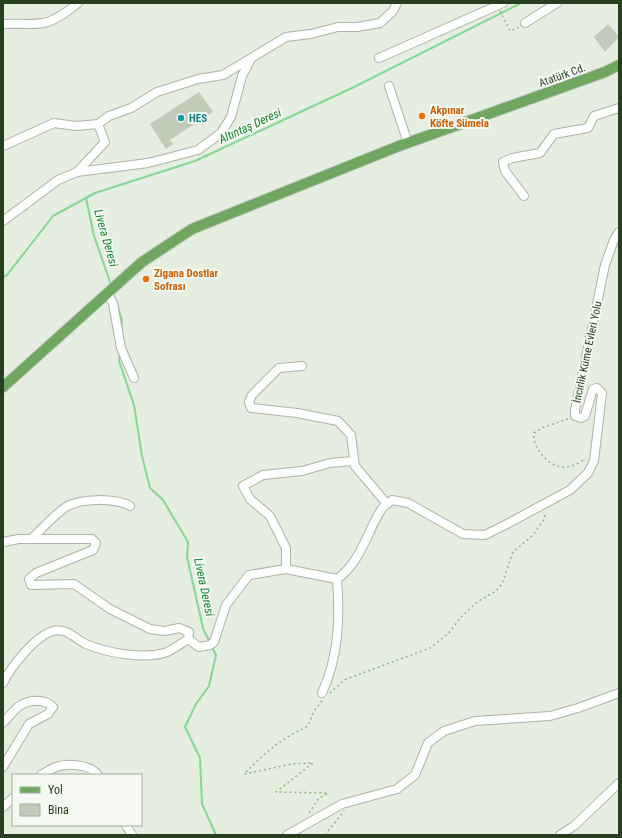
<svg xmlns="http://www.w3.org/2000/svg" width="622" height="838" viewBox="0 0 622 838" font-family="'Roboto Condensed',sans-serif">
	<rect width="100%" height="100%" fill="#e6ede1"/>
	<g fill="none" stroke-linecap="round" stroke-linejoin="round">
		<g stroke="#83d894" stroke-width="2">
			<polyline points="86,198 94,236 110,282"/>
			<polyline points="3,277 7,275 53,216 95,193 195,161 354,87 521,3"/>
			<polyline points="117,304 122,320 121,331"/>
			<polyline points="120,353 119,361 134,405 142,456 150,488 163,500 188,542 187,557 203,628 210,643"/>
			<polyline points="212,647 216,655 209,686 196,704 185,727 200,758 202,804 216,835"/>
		</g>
	</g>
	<g fill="#c0cbb9">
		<polygon points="608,24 619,37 605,52 594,37"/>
		<polygon points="199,92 213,112 170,140 173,144 166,149 150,124"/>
	</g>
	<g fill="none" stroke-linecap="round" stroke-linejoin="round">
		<g stroke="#a9b6a3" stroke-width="10">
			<g id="minor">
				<polyline points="525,23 557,3"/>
				<path d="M3,24C16,23 30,25 43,23C53,22 70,10 78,3"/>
				<polyline points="379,58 503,3"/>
				<polyline points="389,86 408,143"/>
				<polyline points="3,146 54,123 76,126 98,124 109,116 131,108 157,92 198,79 223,75 286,37 311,34 338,27 357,27 380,23 393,11 397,3"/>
				<polyline points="77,172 105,142 98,124"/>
				<polyline points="524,196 505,171 503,162 512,158 540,153 554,134 588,128 594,116 619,108"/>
				<polyline points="3,221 58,180 77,172 148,163 198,150 221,133 231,117 242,76 251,59"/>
				<polyline points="107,293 113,303 121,348 134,378"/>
				<polyline points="302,366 279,368 252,395 249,402 251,408 297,413 338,421 351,435 355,466 387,504"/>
				<path d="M31,539C41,530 55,514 66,507C80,498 116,498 130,506"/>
				<path d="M3,542L19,539H92L96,543L93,550L36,573L29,579L31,585L74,584L110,609L150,629L165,631L179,628L189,632L188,639C182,643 174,649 167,652C145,660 107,653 86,644C75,639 66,627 53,631C35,636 11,667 3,683"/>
				<polyline points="286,569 286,548 270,516 250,499 243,486 263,475 302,471 330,463 353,461"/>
				<path d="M337,579C361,562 366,534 381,510C383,506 389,503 392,500L408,503L463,534L485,535L507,524L570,490L588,473L594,461L602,393L597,388L593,389L585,416L581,418L575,416V410L605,265L614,240L619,232"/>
				<path d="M188,639L199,647L210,645L214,642L226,605L249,575L286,569L337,579C340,618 339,656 322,693"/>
				<path d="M3,723C8,718 14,709 21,705C31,699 45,699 53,707L48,714L29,724L3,767"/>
				<path d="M41,775C46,772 51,769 56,767C67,763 90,764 98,775"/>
				<polyline points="3,807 13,798"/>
				<polyline points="126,825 132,835"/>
				<polyline points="287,835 342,804 397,789 415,775 428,743 444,731 475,721 550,716 578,708 619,693"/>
				<polyline points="560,835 574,826 619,783"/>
			</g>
		</g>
		<g stroke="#c2cac0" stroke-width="12">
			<polyline id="major" points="3,387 142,262 192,229 399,146 605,72 619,65"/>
		</g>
		<g stroke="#8cb47e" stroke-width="1.5" stroke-dasharray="2 3" stroke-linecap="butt">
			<polyline points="500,11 510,31 520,27"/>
			<path d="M568,419L544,427L534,433C532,448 549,468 565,467C572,467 580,462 586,459"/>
			<polyline points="330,693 344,680 430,648 449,633 461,617 477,602 496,591 502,584 513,552 533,535 545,518 544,512"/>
			<path d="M309,813L319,798L328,793L276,792L313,763L292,764L244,774C267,751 279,740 308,726L314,711L322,701"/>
			<polyline points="325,835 344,811"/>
		</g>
		<use href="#minor" stroke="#fff" stroke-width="8"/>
		<use href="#major" stroke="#6fa760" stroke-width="10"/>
	</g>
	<g fill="#e8710a" stroke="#f5f9f2" stroke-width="1.5">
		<circle cx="422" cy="116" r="4"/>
		<circle cx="146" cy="279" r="4"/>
	</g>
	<circle fill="#0f9aa8" stroke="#f5f9f2" stroke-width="1.5" cx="181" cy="118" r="4"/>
	<g text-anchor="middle" stroke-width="4" stroke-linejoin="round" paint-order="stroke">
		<g font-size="11" fill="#26401f" stroke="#f5f9f2">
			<text transform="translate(562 75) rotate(-20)" y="4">Atatürk Cd.</text>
			<text transform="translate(587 352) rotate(-78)" y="4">İncirlik Küme Evleri Yolu</text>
		</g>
		<g font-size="11" font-weight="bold" fill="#c56008" stroke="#f5f9f2" text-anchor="start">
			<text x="430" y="114">Akpınar<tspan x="430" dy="13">Köfte Sümela</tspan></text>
			<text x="154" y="277">Zigana Dostlar<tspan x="154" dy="13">Sofrası</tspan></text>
		</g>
		<g font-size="11" font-weight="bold" fill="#0d838f" stroke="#f5f9f2" text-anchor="start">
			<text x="189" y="122">HES</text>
		</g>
		<g font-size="12" font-style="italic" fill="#13822a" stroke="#f5f9f2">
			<text transform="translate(250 126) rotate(-25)" y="4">Altıntaş Deresi</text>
			<text transform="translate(106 238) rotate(74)" y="4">Livera Deresi</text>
			<text transform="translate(204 587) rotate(78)" y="4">Livera Deresi</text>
		</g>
	</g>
	<rect width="622" height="838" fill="none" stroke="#26401f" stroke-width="8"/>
	<rect x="12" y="774" width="130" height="52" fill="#f5f9f2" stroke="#a2af9e"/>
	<rect x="20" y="787" width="20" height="6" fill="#6fa760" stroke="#a2af9e"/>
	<text x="48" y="794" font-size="12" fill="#26401f">Yol</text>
	<rect x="20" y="804" width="20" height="12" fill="#c0cbb9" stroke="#a2af9e"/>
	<text x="48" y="814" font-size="12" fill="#26401f">Bina</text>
</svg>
